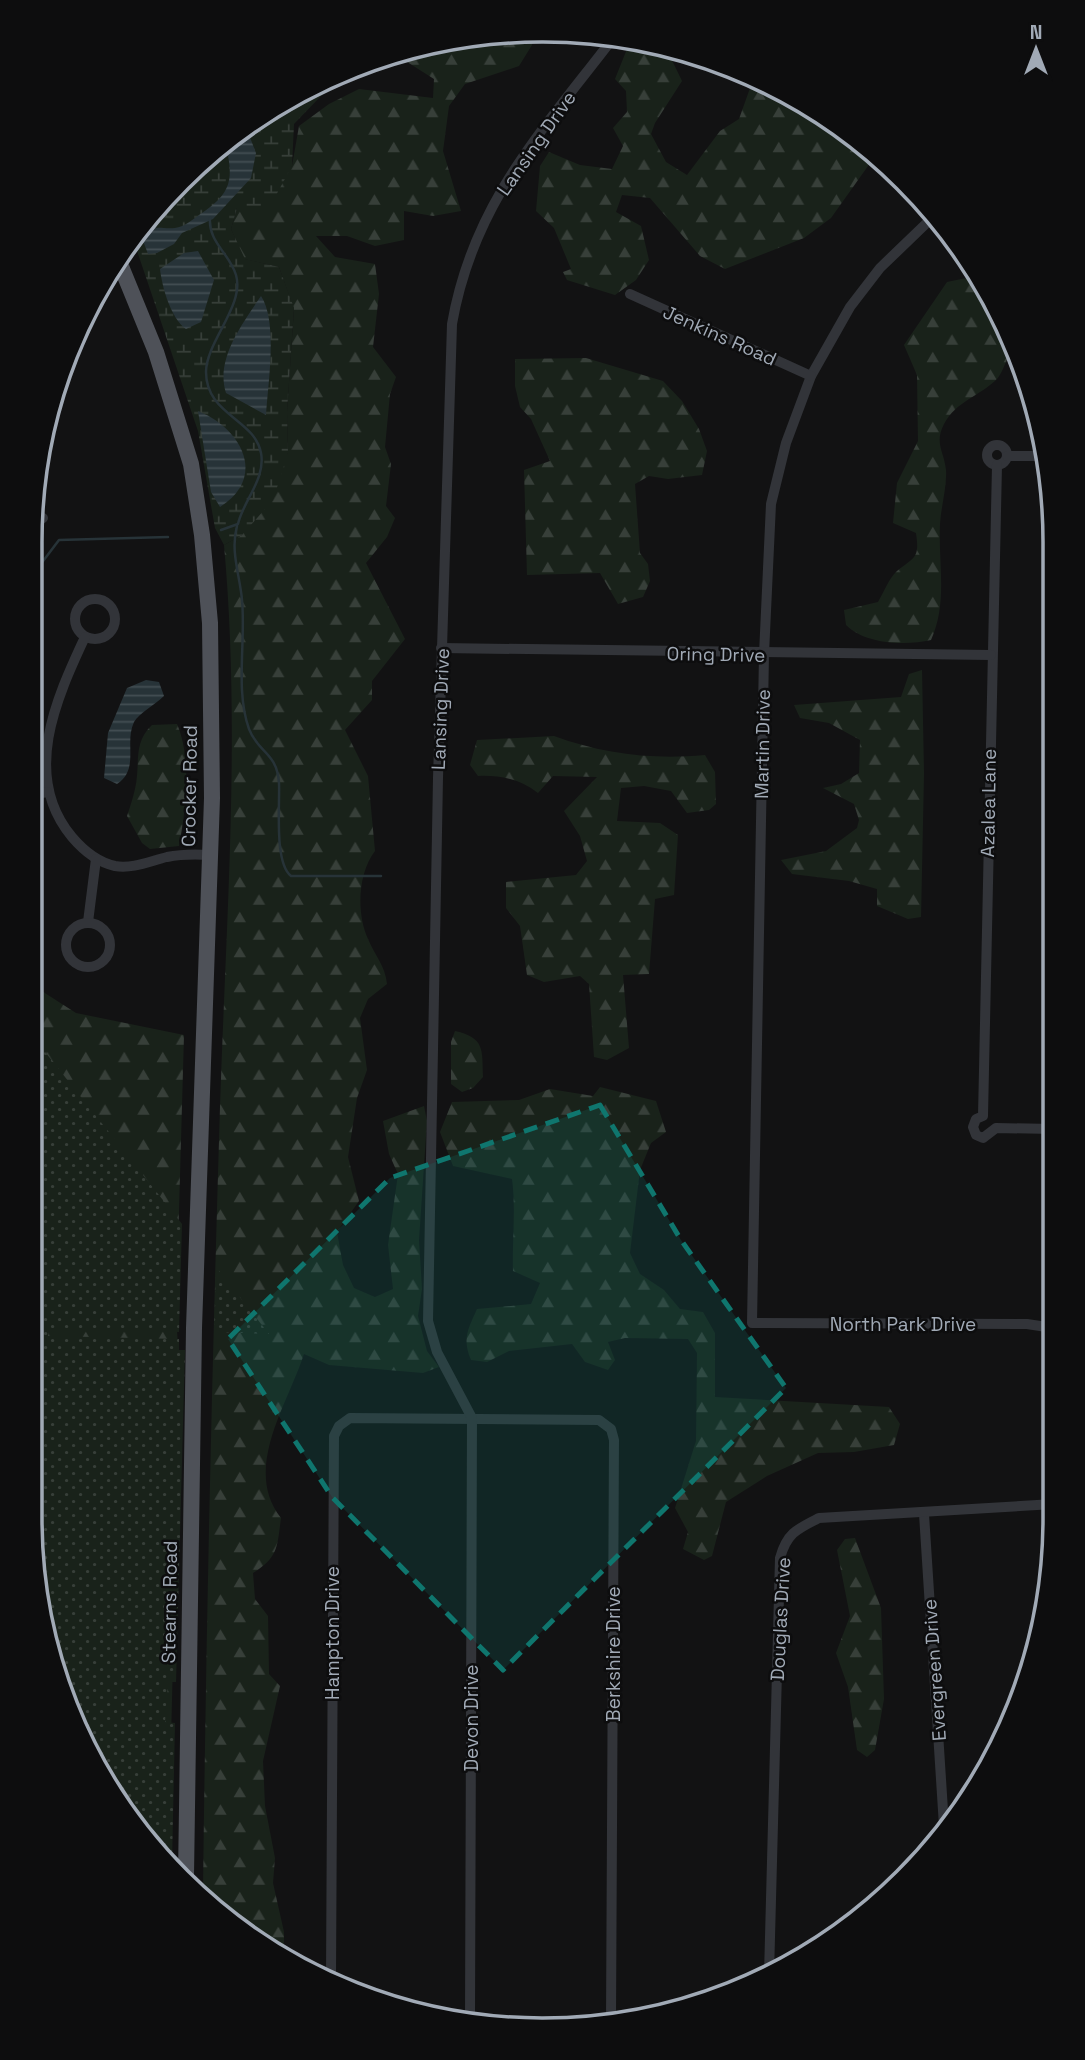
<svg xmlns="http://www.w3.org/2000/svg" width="1085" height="2060" viewBox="0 0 1085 2060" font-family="'Space Grotesk',sans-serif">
	<defs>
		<pattern id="forest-firs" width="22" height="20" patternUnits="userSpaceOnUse" patternTransform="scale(1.75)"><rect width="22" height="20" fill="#19221a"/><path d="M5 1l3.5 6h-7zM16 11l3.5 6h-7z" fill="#373f39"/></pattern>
		<pattern id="wetland-marsh" width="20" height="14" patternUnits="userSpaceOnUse" patternTransform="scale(1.75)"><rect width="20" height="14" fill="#19221a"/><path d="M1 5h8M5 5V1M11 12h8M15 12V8" fill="none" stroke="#373f39"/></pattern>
		<pattern id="park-dots" width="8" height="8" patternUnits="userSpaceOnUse" patternTransform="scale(1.75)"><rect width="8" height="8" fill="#19221a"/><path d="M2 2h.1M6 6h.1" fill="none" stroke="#373f39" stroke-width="1.8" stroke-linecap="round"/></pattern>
		<pattern id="water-rules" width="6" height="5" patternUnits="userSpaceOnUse" patternTransform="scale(1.75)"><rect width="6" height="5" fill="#273338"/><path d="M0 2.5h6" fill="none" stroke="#434e53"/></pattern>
	</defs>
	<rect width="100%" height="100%" fill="#121213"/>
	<g fill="url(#forest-firs)">
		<path d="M533,32L532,45L519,66L465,84L449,106L443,151L461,211L433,216L404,211V240L375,246L347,236H316L335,257L375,264L379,294L373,347L396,377L390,394L385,447L391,464L386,506L395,518L387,537L366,563L405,639L372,681V700L345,730L368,776L375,851C358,873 356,913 368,939C375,956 385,965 387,984L368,999L360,1018L367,1070L357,1098L348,1157L359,1201L337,1232L343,1265L354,1288L375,1297L393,1289L388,1245L398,1174L389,1154L383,1121L424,1106L427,1121L419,1240L422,1289L418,1316L427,1351L439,1367L423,1373L329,1365L304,1354C288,1404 242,1469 281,1518C277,1546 279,1557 253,1573L255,1599L268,1616L269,1674L280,1686L263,1761L265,1806L275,1858L273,1883L284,1932V1956L258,1944L203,1893C206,1631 212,1369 220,1107C226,920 241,730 224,545L242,535L288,453L287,412L294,309L279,267L244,259L231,229L237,208L292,166L299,126L329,104L359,89L433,98L434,79L393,53L476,34Z"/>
		<polygon points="635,41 665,46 682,81 655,123 651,134 666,162 687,175 720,131 739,119 754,77 770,83 873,152 868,166 831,218 804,238 725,269 700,256 650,198 622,195 616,212 641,226 649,260 636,280 615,295 567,280 563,272 571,269 554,228 536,211 540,166 549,152 580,165 612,169 623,146 613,128 627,112 626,91 615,79 627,49"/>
		<polygon points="209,154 204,174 160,204 205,157"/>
		<path d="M976,276L1017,348C1006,354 1005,370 997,379C980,396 956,401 944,424C934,443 944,451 946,470C947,487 941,506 940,524C938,563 948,603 931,640C904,646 865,644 846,625L844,610L878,602C884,592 889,578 897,571C914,557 920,559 916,533L893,523L897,483L918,441L917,375L904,345L947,282Z"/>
		<polygon points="586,358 663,381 682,401 699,429 707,451 702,475 668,479 649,476 635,484 640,553 648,564 650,581 643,597 618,604 600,573 527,575 524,470 550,461 531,419 520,407 515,386 515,359"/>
		<polygon points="922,670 924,773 921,917 908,919 877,906 877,889 849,881 792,874 781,860 826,851 857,828 859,820 854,804 823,788 841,784 859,773 860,740 829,723 800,718 794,705 901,697 909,674"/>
		<path d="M177,724C192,759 186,809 179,846L150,849L142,843L127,816C130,807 133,798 135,789C141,764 132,744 152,725Z"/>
		<path d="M554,736C603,754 653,760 705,755L715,772L716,804L709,810L687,813L671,791L644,786L621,788L617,821L660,823L678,835L674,895L655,899L649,974L623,975L629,1048L607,1060L594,1057L589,984L580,976L544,982L527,975L520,926L506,908V882L576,875L587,861L580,836L564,811L597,777L553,776L538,793C521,779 500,775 478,776L470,765L477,740Z"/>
		<polygon points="30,968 37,988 76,1013 184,1035 176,1316 180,1376 171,1739 136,1830 57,1683 30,1518"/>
		<path d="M455,1031C485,1038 482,1049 483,1077L473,1088L462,1092L451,1084V1042Z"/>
		<path d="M600,1087L656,1101L666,1132L651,1143L640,1170L630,1253L640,1274L664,1290L680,1309L703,1312L715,1333V1397L889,1407L900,1424L894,1445L854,1452L818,1453L767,1476L726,1502L712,1556L704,1560L683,1549L688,1532L675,1508L696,1441L697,1353L688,1339L625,1338L608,1342L615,1360L608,1370L585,1362L572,1344L509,1351L487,1362L471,1360C462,1339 468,1329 477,1309L531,1304L540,1283L513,1271C512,1240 516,1209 512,1179L453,1166L440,1132L452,1102L519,1100L550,1089L593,1096Z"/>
		<polygon points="855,1538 881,1608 884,1699 875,1750 867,1757 857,1750 848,1687 836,1653 850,1616 837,1550 845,1539"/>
	</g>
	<polygon fill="url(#wetland-marsh)" points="343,73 294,124 292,166 269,208 237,208 231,229 245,259 279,267 294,308 287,412 288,453 273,500 242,535 224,545 215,528 198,431 132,236 160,204 204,174 209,154 286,98"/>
	<g fill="url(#park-dots)">
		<polygon points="30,1033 182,1224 179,1332 49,1329 48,1336 179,1339 179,1350 185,1350 176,1682 168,1682 165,1722 175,1723 172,1864 136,1830 57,1683 30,1517"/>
		<polygon points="216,1267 269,1334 214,1332"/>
	</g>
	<g fill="url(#water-rules)">
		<path d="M246,127L256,153L251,178L213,219L182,233L174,244L157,253L148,254L142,238C153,222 161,230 175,228C184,227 192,220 199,215C233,193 234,179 225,142Z"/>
		<path d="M198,251L214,280L201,322L186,329C171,319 162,287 160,269L184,253Z"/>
		<path d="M261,296C278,322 268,383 266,415L226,393C215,359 243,323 261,296Z"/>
		<path d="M198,411C241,428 268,477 220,507L211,492Z"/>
		<path d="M146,680L159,682L164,696C155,705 139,713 134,722C124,743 140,769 117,784L104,778L108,733L127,688Z"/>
	</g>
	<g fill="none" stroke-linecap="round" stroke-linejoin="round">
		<g stroke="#273338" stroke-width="2.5">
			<path d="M210,218C208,242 230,254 236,275C245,305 206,342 206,372C206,415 255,419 261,453C266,479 243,501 238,524L221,530"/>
			<path d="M237,526C230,551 240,576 242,600C246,641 235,690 249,729C258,753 277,752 279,783C280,805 274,863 291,876H381"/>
			<polyline points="31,577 59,540 168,537"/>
		</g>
		<g stroke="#323439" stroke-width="10">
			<polyline points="935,215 880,268 850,307 811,376 786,443 771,504 764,654 752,1323 1027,1324 1053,1328"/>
			<polyline points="630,294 811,376"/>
			<circle cx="997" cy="455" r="10"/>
			<polyline points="1007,456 1046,456"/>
			<polyline points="997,465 983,1116 976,1119 973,1127 976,1135 983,1138 996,1128 1053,1129"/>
			<polyline points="31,524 43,518"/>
			<circle cx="95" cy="619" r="20"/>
			<path d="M85,637C56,699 21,776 72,837C83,850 97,862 115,866C133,869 150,861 167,857C182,854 195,854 210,855"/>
			<polyline points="441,648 991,655"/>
			<polyline points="31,795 47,792"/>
			<polyline points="88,922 96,859"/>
			<circle cx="88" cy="945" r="22"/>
			<polyline points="924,1514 944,1826"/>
			<path d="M769,1975L780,1558C787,1533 797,1529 819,1518L1054,1504"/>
			<polyline points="331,1977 334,1436 339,1426 350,1418 599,1420 611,1429 614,1440 611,2021"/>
			<path d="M470,2019L472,1418L437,1352L428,1321L438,778L452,324C473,203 542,131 614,37"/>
		</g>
		<polyline stroke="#4e5158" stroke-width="16" points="118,259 156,352 191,464 202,535 210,623 212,798 194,1328 186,1876"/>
	</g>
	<path fill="#0f766e" fill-opacity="0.2" stroke="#0f766e" stroke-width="5" stroke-dasharray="14 9" stroke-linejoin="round" d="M600,1105L681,1240L786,1388L503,1670L332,1497L228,1339L390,1178Z"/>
	<g text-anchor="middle" stroke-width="5" stroke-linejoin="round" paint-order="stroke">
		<g font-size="19" fill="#a1aab6" stroke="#0d0d0e">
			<text transform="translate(536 143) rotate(-55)" y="7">Lansing Drive</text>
			<text transform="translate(720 335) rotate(24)" y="7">Jenkins Road</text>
			<text transform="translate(716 654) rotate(1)" y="7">Oring Drive</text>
			<text transform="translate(440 709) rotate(-88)" y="7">Lansing Drive</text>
			<text transform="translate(762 744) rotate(-89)" y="7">Martin Drive</text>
			<text transform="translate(189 786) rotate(-89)" y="7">Crocker Road</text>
			<text transform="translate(988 803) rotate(-89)" y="7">Azalea Lane</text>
			<text x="903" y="1331">North Park Drive</text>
			<text transform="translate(169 1602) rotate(-89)" y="7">Stearns Road</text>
			<text transform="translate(780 1619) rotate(-87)" y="7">Douglas Drive</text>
			<text transform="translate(332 1633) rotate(-90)" y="7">Hampton Drive</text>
			<text transform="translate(613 1654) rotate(-90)" y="7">Berkshire Drive</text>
			<text transform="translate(934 1670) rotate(-94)" y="7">Evergreen Drive</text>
			<text transform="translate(471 1718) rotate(-90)" y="7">Devon Drive</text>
		</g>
	</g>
	<path d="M0 0H1085V2060H0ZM542 42H543A500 500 0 0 1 1043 542V1518A500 500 0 0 1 543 2018H542A500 500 0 0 1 42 1518V542A500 500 0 0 1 542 42Z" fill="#0d0d0e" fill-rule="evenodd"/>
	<path fill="none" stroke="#a1aab6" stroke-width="3.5" d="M542 42H543A500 500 0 0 1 1043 542V1518A500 500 0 0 1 543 2018H542A500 500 0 0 1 42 1518V542A500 500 0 0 1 542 42Z"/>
	<g transform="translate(1036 49)" stroke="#0d0d0e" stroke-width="5" paint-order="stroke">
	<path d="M0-5L12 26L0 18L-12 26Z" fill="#a1aab6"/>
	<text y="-10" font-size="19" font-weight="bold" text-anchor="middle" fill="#a1aab6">N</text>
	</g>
</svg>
